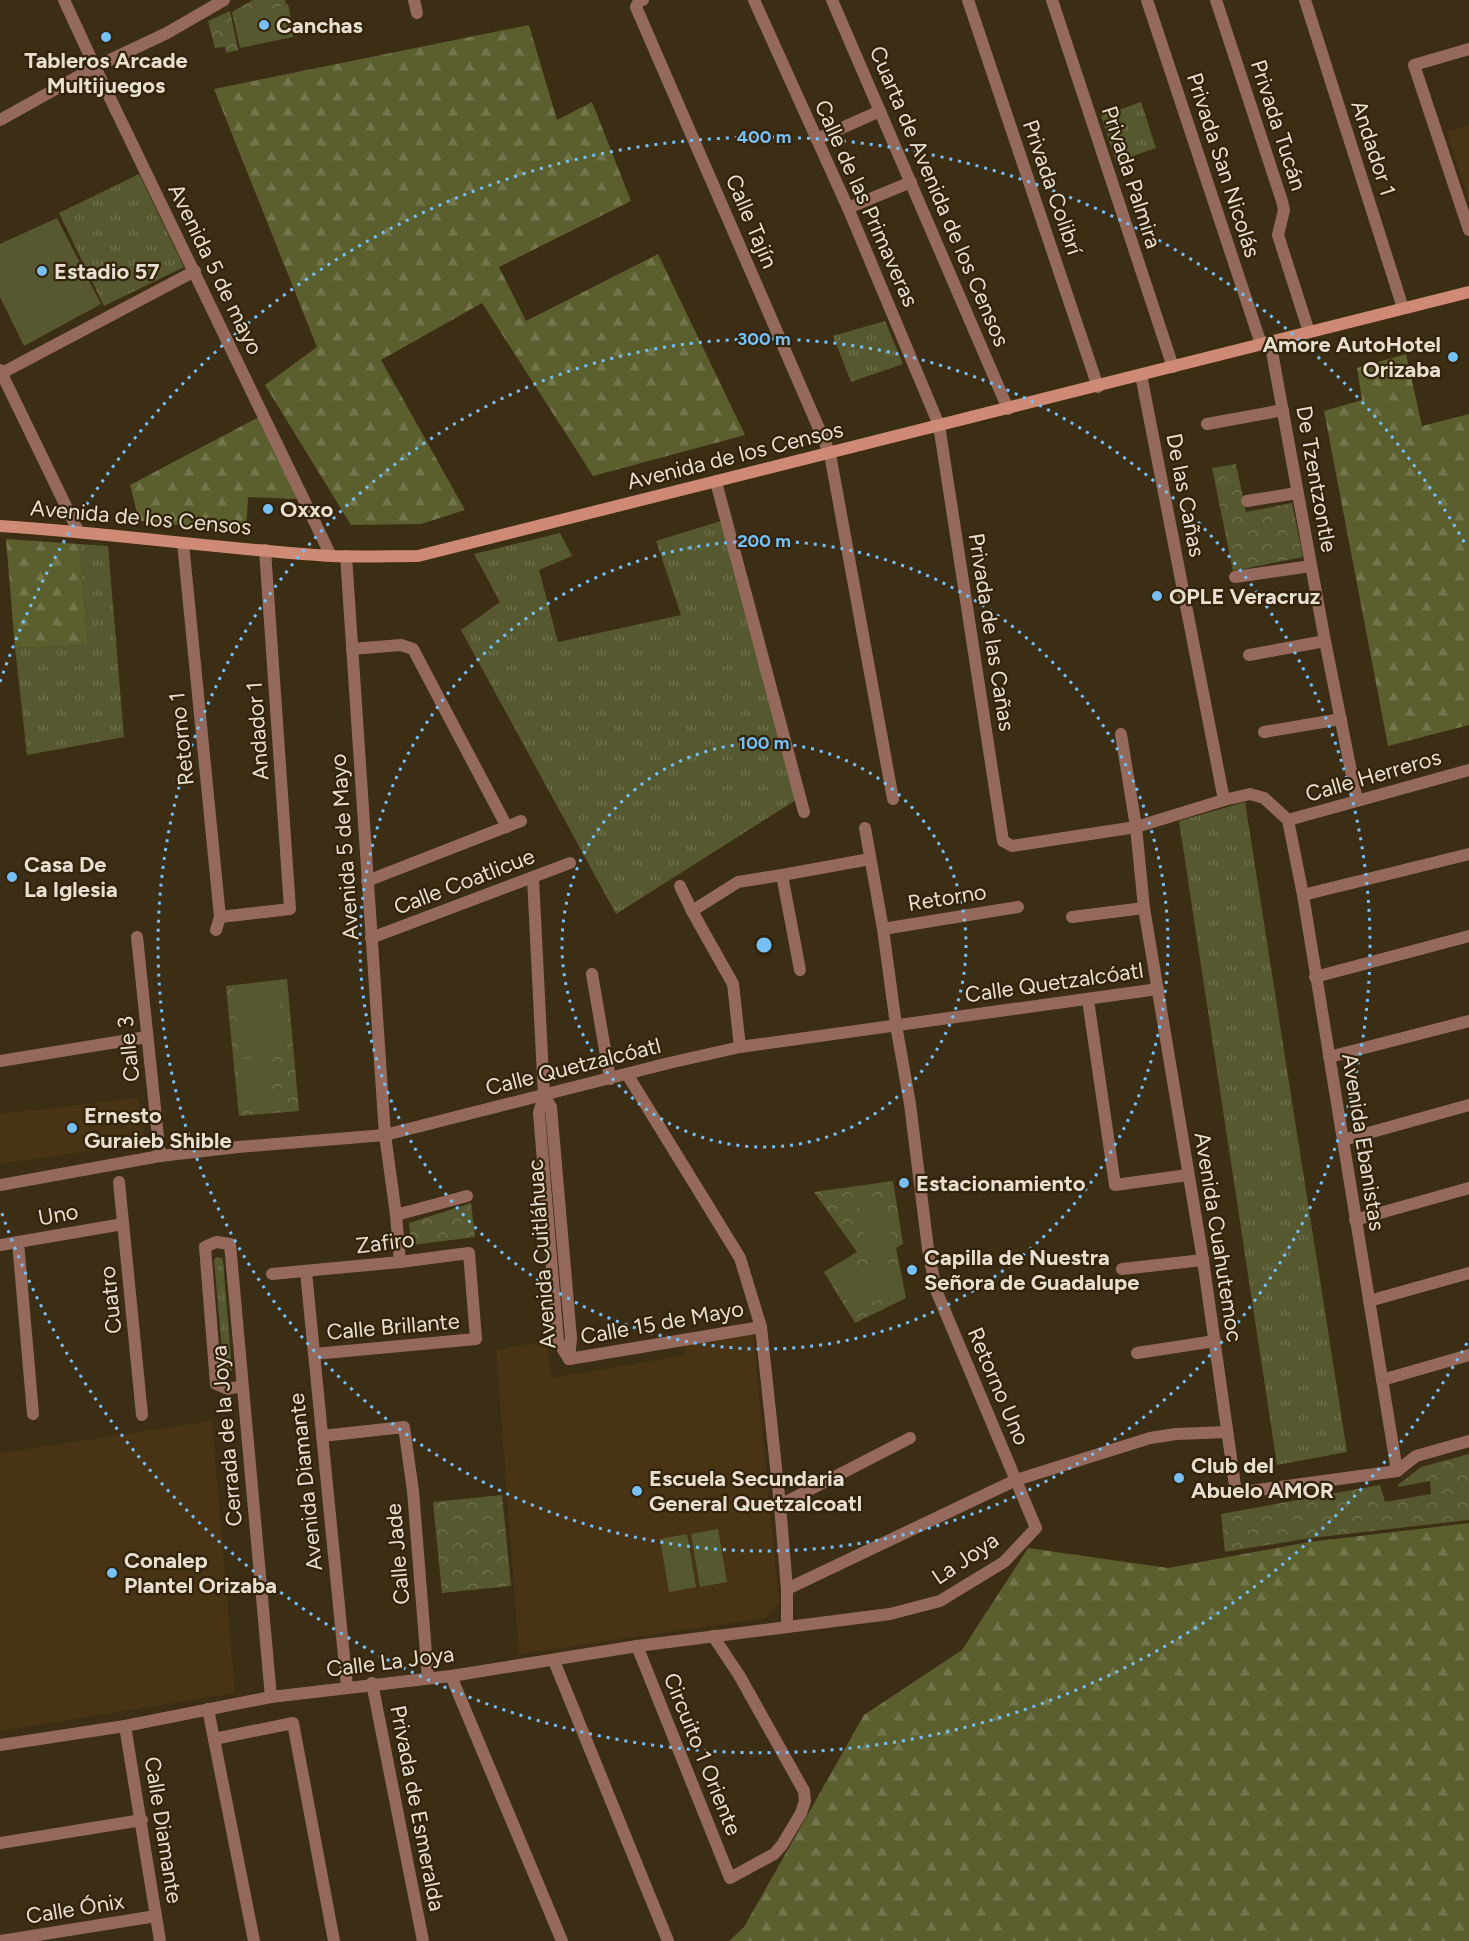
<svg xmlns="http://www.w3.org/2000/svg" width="1469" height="1941" viewBox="0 0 1469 1941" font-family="Figtree,sans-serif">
	<defs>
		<pattern id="grass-tufts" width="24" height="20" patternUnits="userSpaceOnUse" patternTransform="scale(1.5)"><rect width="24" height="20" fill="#565930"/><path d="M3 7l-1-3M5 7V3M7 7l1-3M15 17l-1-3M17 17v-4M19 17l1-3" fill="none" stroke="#6e704d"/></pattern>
		<pattern id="forest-firs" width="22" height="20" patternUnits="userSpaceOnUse" patternTransform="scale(1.5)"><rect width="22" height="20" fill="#5b5e2d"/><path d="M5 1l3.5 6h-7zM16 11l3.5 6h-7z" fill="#73754a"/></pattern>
		<pattern id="park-crowns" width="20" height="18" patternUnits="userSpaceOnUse" patternTransform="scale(1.5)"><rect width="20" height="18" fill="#565930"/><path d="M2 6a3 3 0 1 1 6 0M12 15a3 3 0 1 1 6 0" fill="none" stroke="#6e704d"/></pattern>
	</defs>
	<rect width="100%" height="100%" fill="#3c2d15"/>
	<g fill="#483415">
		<polygon points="1469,125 1469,202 1447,132"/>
		<polygon points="138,1098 146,1143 0,1164 0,1114"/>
		<polygon points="753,1334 779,1603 766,1618 519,1654 496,1350 546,1341 552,1378 686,1355 684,1344"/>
		<polygon points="212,1421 235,1693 0,1731 0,1453"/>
	</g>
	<g fill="url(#grass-tufts)">
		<polygon points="1141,102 1156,148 1116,162 1101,116"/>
		<polygon points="139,174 184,267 104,306 59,213"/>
		<polygon points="885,321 903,364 851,382 833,336"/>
		<polygon points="721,521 796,800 616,914 461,630 500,602 474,554 560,533 572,556 539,570 558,642 681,615 656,541"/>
		<polygon points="79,544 108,546 124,737 27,755 15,648 88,645"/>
		<polygon points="1245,802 1347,1452 1277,1465 1179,821"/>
		<polygon points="217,1257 222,1258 223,1261 232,1370 228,1373 224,1372 214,1259"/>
	</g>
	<g fill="url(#forest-firs)">
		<polygon points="529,25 557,120 592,102 631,201 499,267 526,321 658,254 745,435 593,476 482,303 381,360 465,510 421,524 351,525 265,385 317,347 214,89"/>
		<polygon points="1406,354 1422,426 1469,414 1469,725 1388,746 1324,411 1362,400 1357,368"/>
		<polygon points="259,417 297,499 248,497 246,532 139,521 130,485"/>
		<polygon points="6,539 79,544 88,645 15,648"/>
		<polygon points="1469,1523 1469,1941 729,1941 744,1927 864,1715 962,1650 1028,1548 1168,1568 1309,1542"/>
	</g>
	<g fill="url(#park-crowns)">
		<polygon points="253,0 285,0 293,37 240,48 232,12"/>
		<polygon points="230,11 238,50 226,53 225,47 215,48 208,21"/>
		<polygon points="1236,464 1246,512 1292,503 1303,557 1233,571 1212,468"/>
		<polygon points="287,979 299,1111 239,1116 226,986"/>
		<polygon points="893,1181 903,1244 896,1248 906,1298 855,1323 824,1272 857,1252 814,1192"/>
		<polygon points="471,1203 475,1237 411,1245 409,1223"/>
		<polygon points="1469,1454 1469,1520 1311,1538 1225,1552 1221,1514 1380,1485 1385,1502 1431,1494 1430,1481 1398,1487 1398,1485 1421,1467"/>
		<polygon points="502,1495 511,1586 442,1593 433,1502"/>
	</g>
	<g fill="#565930">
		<polygon points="288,4 294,33 240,45 236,18"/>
		<polygon points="57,218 101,304 24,346 0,297 0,244"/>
		<polygon points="278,984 285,1046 240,1051 233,989"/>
		<polygon points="269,1056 274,1108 243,1110 239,1060"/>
		<polygon points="886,1200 895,1257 868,1261 859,1204"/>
		<polygon points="895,1262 902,1295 848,1307 840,1274"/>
		<polygon points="718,1529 727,1582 700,1587 691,1534"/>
		<polygon points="687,1534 696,1587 669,1592 660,1539"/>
	</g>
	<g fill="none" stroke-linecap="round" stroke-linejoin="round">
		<g stroke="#956a5c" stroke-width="12">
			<polyline points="64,0 95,67 331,556"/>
			<polyline points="414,0 417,13"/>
			<polyline points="643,0 639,1 636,7 830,454 893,799"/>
			<polyline points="754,0 848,208 939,425 1003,841 1012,846 1136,827 1224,800 1250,794 1264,798 1288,820"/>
			<polyline points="832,0 1008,409"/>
			<polyline points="968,0 1098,387"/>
			<polyline points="1052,0 1173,367"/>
			<polyline points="1147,0 1261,344"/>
			<polyline points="1216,0 1282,201 1284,210 1278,235 1309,332"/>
			<polyline points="1305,0 1403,308"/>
			<polyline points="1469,49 1414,65 1469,230"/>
			<polyline points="0,120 95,67 167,33 224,0"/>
			<polyline points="817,139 880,111"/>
			<polyline points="848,208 911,182"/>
			<polyline points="1270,341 1325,641 1357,801"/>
			<polyline points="0,370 78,531"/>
			<polyline points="0,374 195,271"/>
			<polyline points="1141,375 1224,800"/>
			<polyline points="1207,424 1283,410"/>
			<polyline points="716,482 804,812"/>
			<polyline points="1247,501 1297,493"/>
			<polyline points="183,543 220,917 216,930"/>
			<polyline points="346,556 385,1135 396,1215 400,1262"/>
			<polyline points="1235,577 1311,566"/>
			<polyline points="352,649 401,645 413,649 507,827"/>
			<polyline points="1249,655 1325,641"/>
			<polyline points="1264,732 1341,719"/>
			<polyline points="1121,734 1136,827 1144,908 1203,1260 1236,1493 1397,1471"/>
			<polyline points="1288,820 1303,895 1397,1471"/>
			<polyline points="1288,820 1469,770"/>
			<polyline points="533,878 544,1096 539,1113 558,1341 569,1359"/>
			<polyline points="367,881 521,821"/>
			<polyline points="680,886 692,911"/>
			<polyline points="1303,895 1469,854"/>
			<polyline points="220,917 290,909 265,550"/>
			<polyline points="1072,917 1144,908"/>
			<polyline points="883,929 1018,907"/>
			<polyline points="137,937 160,1156"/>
			<polyline points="371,938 570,863"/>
			<polyline points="800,970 782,875 870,859"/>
			<polyline points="592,974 610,1079"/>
			<polyline points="1315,977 1469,936"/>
			<polyline points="1088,1000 1115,1185 1188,1175"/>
			<polyline points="740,1047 733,984 692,911 738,882 782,875"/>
			<polyline points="1329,1057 1469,1021"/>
			<polyline points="0,1061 147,1037"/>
			<polyline points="627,1074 740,1258 761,1327 780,1505 787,1589 787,1627"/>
			<polyline points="544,1096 551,1107 571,1338 569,1359"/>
			<polyline points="1343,1140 1469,1105"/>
			<polyline points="119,1182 142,1415"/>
			<polyline points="0,1185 160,1156 238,1147 385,1135 669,1063 740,1047 1158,989"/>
			<polyline points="396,1215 467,1196"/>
			<polyline points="1355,1220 1469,1188"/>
			<polyline points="18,1242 33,1414"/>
			<polyline points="0,1245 123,1224"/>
			<polyline points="1122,1269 1203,1260"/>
			<polyline points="306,1272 347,1687"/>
			<polyline points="272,1274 400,1262 469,1253 476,1339 314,1354"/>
			<polyline points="1369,1301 1469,1273"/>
			<polyline points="1137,1353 1215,1341"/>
			<polyline points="569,1359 761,1327"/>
			<polyline points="1382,1380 1469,1355"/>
			<polyline points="242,1386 228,1389 216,1384 205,1247 216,1242 230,1244 271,1697"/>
			<polyline points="322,1436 404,1427 413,1491 428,1678"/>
			<polyline points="1397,1471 1416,1456 1469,1441"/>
			<polyline points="780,1505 910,1438"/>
			<polyline points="787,1589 1016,1480 1150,1438 1176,1434 1227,1432"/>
			<polyline points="637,1646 730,1878 774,1854 782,1845 801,1813 805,1801 804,1791 739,1675 713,1636"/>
			<polyline points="554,1661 668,1941"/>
			<polyline points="451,1676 562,1941"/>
			<polyline points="372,1683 423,1941"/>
			<polyline points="208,1709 254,1941"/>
			<polyline points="125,1726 160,1941"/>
			<polyline points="214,1739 293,1723 334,1941"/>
			<polyline points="0,1745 125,1726 271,1697 451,1676 637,1646 890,1614 940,1601 1004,1562 1036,1528 936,1290 928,1249 910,1104 896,1025 883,929 865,828"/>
			<polyline points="0,1843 142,1820"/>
			<polyline points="1,1941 156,1916"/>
		</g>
		<path stroke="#ce8a74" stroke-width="12" d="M0,526C111,533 221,549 331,556C360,557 389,556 418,556L1469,292"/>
	</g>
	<g fill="none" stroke="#76c0f7" stroke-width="3" stroke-dasharray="3 6">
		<circle cx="764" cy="945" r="202"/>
		<circle cx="764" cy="945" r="404"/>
		<circle cx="764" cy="945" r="606"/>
		<path d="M1467 1343A808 808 0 0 1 0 1208M0 682A808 808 0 0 1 1467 547"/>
	</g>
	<g fill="#76c0f7" stroke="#32230a" stroke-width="2">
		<circle cx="264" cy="25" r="6"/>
		<circle cx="106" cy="37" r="6"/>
		<circle cx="42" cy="271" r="6"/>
		<circle cx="1453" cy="357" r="6"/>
		<circle cx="268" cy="509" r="6"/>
		<circle cx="1157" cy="596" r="6"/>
		<circle cx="12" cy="877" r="6"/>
		<circle cx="72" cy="1128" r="6"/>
		<circle cx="904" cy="1183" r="6"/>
		<circle cx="912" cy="1270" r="6"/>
		<circle cx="1179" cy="1478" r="6"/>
		<circle cx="637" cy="1491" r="6"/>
		<circle cx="112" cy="1573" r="6"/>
	</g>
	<g text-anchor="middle" stroke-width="4.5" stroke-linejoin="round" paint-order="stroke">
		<g font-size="22" font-weight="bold" fill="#e8dfd0" stroke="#32230a" text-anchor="start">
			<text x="276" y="33">Canchas</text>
			<text x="106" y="68" text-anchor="middle">Tableros Arcade<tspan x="106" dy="25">Multijuegos</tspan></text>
			<text x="54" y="279">Estadio 57</text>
			<text x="1441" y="352" text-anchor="end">Amore AutoHotel<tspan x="1441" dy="25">Orizaba</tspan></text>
			<text x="280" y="517">Oxxo</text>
			<text x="1169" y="604">OPLE Veracruz</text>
			<text x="24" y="872">Casa De<tspan x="24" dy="25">La Iglesia</tspan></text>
			<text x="84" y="1123">Ernesto<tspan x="84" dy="25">Guraieb Shible</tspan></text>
			<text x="916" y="1191">Estacionamiento</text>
			<text x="924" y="1265">Capilla de Nuestra<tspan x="924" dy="25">Señora de Guadalupe</tspan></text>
			<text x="1191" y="1473">Club del<tspan x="1191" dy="25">Abuelo AMOR</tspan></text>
			<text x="649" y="1486">Escuela Secundaria<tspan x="649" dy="25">General Quetzalcoatl</tspan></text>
			<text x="124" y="1568">Conalep<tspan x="124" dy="25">Plantel Orizaba</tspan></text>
		</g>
		<g font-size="22" fill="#e8dfd0" stroke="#32230a">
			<text transform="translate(1279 125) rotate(72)" y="8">Privada Tucán</text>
			<text transform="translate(1374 148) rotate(72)" y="8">Andador 1</text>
			<text transform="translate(1224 165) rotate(72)" y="8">Privada San Nicolás</text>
			<text transform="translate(1132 177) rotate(72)" y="8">Privada Palmira</text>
			<text transform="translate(1053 187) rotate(71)" y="8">Privada Colibrí</text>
			<text transform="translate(940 196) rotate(67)" y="8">Cuarta de Avenida de los Censos</text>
			<text transform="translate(867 203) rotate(66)" y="8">Calle de las Primaveras</text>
			<text transform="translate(752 221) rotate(67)" y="8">Calle Tajín</text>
			<text transform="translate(216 269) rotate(64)" y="8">Avenida 5 de mayo</text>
			<text transform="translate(735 455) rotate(-14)" y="8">Avenida de los Censos</text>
			<text transform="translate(1317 479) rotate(80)" y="8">De Tzentzontle</text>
			<text transform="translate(1186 495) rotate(79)" y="8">De las Cañas</text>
			<text transform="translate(141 517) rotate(5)" y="8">Avenida de los Censos</text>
			<text transform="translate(992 632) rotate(81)" y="8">Privada de las Cañas</text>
			<text transform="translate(257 731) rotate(-94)" y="8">Andador 1</text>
			<text transform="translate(181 739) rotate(-96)" y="8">Retorno 1</text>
			<text transform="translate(1373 775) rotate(-16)" y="8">Calle Herreros</text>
			<text transform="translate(344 847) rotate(-94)" y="8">Avenida 5 de Mayo</text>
			<text transform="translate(464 881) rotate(-21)" y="8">Calle Coatlicue</text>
			<text transform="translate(947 897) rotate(-9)" y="8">Retorno</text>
			<text transform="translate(1054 982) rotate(-8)" y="8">Calle Quetzalcóatl</text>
			<text transform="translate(128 1049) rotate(-96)" y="8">Calle 3</text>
			<text transform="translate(573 1066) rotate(-14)" y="8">Calle Quetzalcóatl</text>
			<text transform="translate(1364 1142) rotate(81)" y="8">Avenida Ebanistas</text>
			<text transform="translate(58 1214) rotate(-10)" y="8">Uno</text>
			<text transform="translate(1219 1237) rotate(81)" y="8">Avenida Cuahutemoc</text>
			<text transform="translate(385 1242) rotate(-7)" y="8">Zafiro</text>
			<text transform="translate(541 1254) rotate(-94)" y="8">Avenida Cuitláhuac</text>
			<text transform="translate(110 1300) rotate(-96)" y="8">Cuatro</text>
			<text transform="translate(662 1322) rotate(-10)" y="8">Calle 15 de Mayo</text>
			<text transform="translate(393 1326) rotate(-5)" y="8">Calle Brillante</text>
			<text transform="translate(999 1386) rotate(67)" y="8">Retorno Uno</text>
			<text transform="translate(226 1436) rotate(-95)" y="8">Cerrada de la Joya</text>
			<text transform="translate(305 1482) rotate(-96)" y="8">Avenida Diamante</text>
			<text transform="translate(397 1554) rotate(-95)" y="8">Calle Jade</text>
			<text transform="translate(965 1558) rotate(-34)" y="8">La Joya</text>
			<text transform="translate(390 1661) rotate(-7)" y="8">Calle La Joya</text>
			<text transform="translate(703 1754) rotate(68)" y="8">Circuito 1 Oriente</text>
			<text transform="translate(418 1808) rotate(79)" y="8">Privada de Esmeralda</text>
			<text transform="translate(164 1830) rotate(81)" y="8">Calle Diamante</text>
			<text transform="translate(75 1908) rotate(-9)" y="8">Calle Ónix</text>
		</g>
	</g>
	<circle cx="764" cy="945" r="9" fill="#76c0f7" stroke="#32230a" stroke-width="3"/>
	<g font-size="18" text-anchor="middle" font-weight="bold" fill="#76c0f7" stroke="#32230a" stroke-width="4.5" stroke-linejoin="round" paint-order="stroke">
		<text x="764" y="143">400 m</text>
		<text x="764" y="345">300 m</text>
		<text x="764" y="547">200 m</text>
		<text x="764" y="749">100 m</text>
	</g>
</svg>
